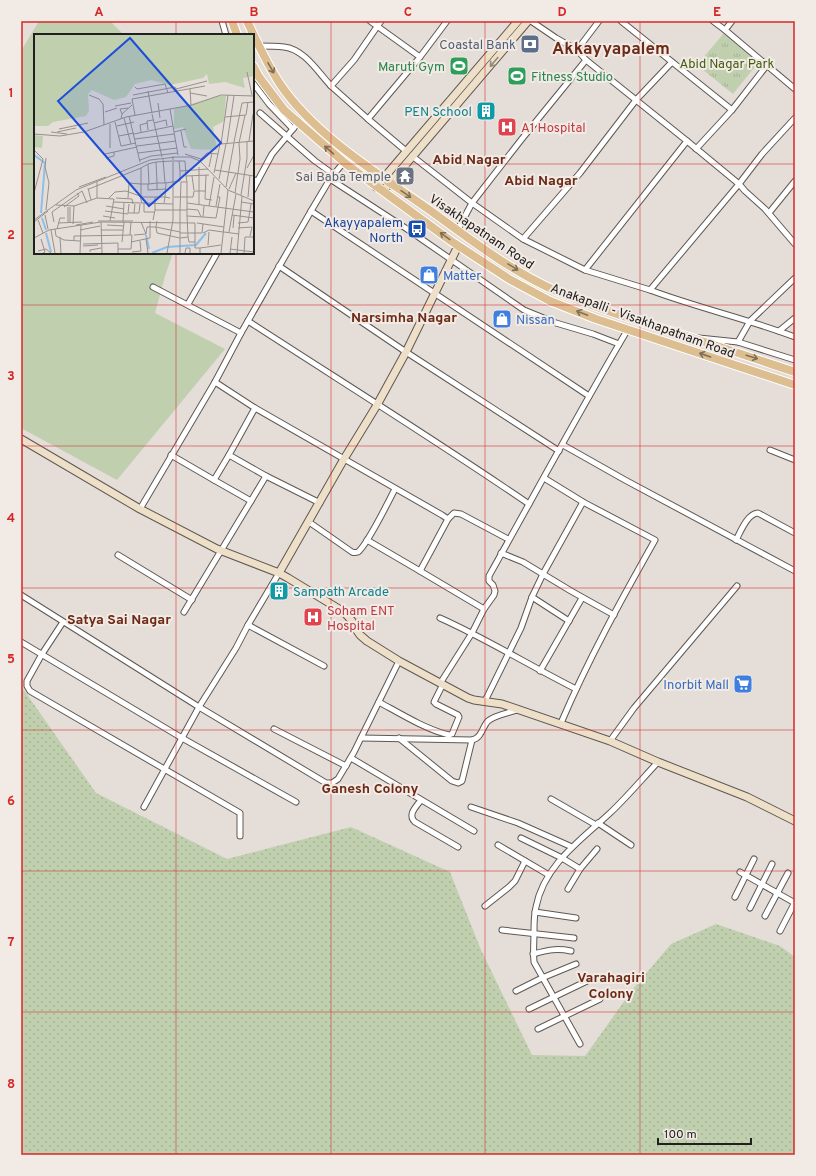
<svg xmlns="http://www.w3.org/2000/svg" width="816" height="1176" viewBox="0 0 816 1176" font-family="Overpass,sans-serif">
	<defs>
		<pattern id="grass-dots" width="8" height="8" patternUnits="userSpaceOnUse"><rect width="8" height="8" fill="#c0d0af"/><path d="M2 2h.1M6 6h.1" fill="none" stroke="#a5b296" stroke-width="1.8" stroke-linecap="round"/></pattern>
		<pattern id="park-tufts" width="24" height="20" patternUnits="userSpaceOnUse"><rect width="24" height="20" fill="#c0d0af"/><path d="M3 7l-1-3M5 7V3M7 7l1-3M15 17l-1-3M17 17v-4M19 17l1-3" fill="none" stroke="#a5b296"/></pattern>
	</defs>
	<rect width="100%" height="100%" fill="#e5ddd8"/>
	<polygon fill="url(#grass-dots)" points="21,686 96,793 227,859 351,827 450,872 481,950 532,1055 585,1056 633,989 671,944 716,924 780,946 795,957 795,1155 21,1155"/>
	<polygon fill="url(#park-tufts)" points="724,33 758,63 733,94 697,65"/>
	<polygon fill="#c0d0af" points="39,21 110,21 124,35 35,35 35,253 173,253 165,276 155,313 225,349 117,480 21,428 21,51"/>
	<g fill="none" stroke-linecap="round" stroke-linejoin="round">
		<g stroke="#5e5853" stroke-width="7">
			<g id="minor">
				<polyline points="222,21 226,35"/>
				<polyline points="370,21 420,57 447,21"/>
				<polyline points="621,21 732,110 696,149"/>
				<polyline points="713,21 725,30"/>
				<polyline points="732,21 725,30 795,89"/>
				<path d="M258,46C267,46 275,46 284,47C304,49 318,72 331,86"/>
				<polyline points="577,50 599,21"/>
				<polyline points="253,83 269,104 293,129"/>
				<polyline points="732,110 767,65"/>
				<polyline points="260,113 315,161 333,174"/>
				<polyline points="795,118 762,154 739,184 745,191 765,209 795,244"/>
				<polyline points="368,119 331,86 354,60 381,21"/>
				<polyline points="406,151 368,119 420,57"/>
				<polyline points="412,156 472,203 523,239 580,173 636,100 586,60"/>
				<polyline points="253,179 257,182 253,190"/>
				<polyline points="330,179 407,229 524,310 556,323 593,334 619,344"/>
				<polyline points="257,182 272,154 298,123"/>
				<polyline points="311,211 589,396"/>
				<polyline points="769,213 795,181"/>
				<polyline points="457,231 472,203 521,140 586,60 577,50 556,38 531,21"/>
				<polyline points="523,239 585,270 687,141 636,100 672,62"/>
				<polyline points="279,266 406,352 559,451"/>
				<polyline points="585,270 650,290 739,184 687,141"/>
				<polyline points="153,287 241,333"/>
				<path d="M650,290C698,308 748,319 795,337"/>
				<polyline points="188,304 217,253"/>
				<path d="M248,321C342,382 437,441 529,504"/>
				<polyline points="779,331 795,318"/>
				<polyline points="699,338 738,342 795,360"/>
				<polyline points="738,342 750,321 795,278"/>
				<polyline points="215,382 255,408 442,515 448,519 454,513 461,514 508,539"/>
				<polyline points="255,408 229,455 266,476 320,503"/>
				<polyline points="563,445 625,480 795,571"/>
				<polyline points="770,450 795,460"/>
				<polyline points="171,455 214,480 229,455"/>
				<path d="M544,478L583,502L655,540C621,600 588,660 561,723"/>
				<polyline points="214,480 251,501 266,476"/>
				<polyline points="140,509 215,382 241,333 311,211 330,179 344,162"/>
				<path d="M309,522L352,552C354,553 355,553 358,552C368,544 388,502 395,489"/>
				<polyline points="367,540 420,571 448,519"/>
				<path d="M736,540C741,531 747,514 758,513L795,533"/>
				<polyline points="501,553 523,562 571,591 614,615"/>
				<polyline points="118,555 192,600"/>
				<polyline points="420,571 484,609"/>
				<polyline points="21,595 199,707 326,783 332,783 338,779 354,752 399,661"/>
				<polyline points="532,597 569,621"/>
				<polyline points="184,612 251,501"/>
				<path d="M440,618C487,639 530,666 576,689"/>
				<polyline points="63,622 42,654 27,681 27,686 30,691 240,813 240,836"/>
				<polyline points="248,625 324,666"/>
				<polyline points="21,642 182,738 296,802"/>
				<polyline points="540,671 582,598"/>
				<path d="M441,682L472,633L484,609L494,595L495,591L493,585L489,581V576C535,494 580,410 628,329"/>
				<polyline points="485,701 521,628 532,597 543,574 583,502"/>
				<path d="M379,702C401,714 425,729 449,735L452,734L459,717L458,715L436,704L434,702L443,684"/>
				<polyline points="274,729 346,766"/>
				<path d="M361,738L472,740C482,738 482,727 488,721C495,715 508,713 517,710"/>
				<polyline points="399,738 452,781 458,783 462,781 472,740"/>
				<polyline points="610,741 634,708 737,586"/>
				<polyline points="351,758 474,831"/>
				<polyline points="551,799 596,825"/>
				<path d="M421,800C416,807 407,815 415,822L458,847"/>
				<polyline points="144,807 199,707 236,648 248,625 279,573"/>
				<polyline points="471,807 518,823 572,847"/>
				<polyline points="598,823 631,845"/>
				<polyline points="521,838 562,858 580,869"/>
				<polyline points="498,845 549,875"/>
				<polyline points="740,872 795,903"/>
				<polyline points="568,889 580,869 597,849"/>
				<polyline points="735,897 754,859"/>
				<polyline points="485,906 509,887 515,881 525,861"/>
				<polyline points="750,908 772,864"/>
				<polyline points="535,912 576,918"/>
				<polyline points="765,916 788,873"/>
				<polyline points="502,930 574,938"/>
				<polyline points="780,931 795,902"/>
				<path d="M533,954C548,950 556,948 571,951"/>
				<polyline points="516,991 542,978 576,964"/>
				<polyline points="529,1009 587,981"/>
				<polyline points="538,1029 600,999"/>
				<path d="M580,1044L534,962C533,952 534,942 534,931C534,923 534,915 536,907C544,865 581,840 610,813C627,797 642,779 658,762"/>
			</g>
		</g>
		<g stroke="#5e5853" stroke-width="9">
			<g id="secondary">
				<polyline points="376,187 518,21"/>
				<polyline points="383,191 528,21"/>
				<polyline points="21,439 140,509 217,549 279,573 288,578 344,612 352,621 355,628 360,635 367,641 399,661 468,698 474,700 502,704 610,741 658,762 747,797 795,821"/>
				<polyline points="279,573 344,459 377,405 406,352 458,246"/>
			</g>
		</g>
		<g stroke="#fff" stroke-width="10">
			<g id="primary">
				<polyline points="232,21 237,35"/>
				<path d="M247,21C257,42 267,64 280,84C315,136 380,175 431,211C471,240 511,271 556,291C593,307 631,319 670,331C712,344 753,358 795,372"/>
				<polyline points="253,66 259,77 284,110 346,164 451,241 509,279 550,301 596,319 795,385"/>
			</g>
		</g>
		<use href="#minor" stroke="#fff" stroke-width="5"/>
		<use href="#secondary" stroke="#eedfc8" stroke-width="7"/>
		<use href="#primary" stroke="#dcbe91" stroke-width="8"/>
	</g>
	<defs><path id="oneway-shaft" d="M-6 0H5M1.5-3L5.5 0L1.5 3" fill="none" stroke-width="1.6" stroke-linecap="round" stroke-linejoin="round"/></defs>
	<use stroke="#92897c" href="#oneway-shaft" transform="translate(494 62) rotate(130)"/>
	<g stroke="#7f6f58">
		<use href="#oneway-shaft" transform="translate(271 68) rotate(60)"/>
		<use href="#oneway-shaft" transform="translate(329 150) rotate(-139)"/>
		<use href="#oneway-shaft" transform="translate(406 194) rotate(35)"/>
		<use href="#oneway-shaft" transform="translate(445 236) rotate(-144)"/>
		<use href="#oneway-shaft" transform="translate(513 267) rotate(32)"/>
		<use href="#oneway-shaft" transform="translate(582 313) rotate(-159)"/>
		<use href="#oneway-shaft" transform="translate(705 355) rotate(-161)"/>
		<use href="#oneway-shaft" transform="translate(752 357) rotate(18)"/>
	</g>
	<path fill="none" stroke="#d62828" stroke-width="1" stroke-opacity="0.55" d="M176,21V35M331,21V1155M485,21V1155M640,21V1155M21,164H35M253,164H795M176,253V1155M21,305H795M21,446H795M21,588H795M21,730H795M21,871H795M21,1012H795"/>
	<defs>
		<g id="bank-square" transform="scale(1)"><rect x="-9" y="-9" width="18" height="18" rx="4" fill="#5c6f8a" stroke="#f2eae5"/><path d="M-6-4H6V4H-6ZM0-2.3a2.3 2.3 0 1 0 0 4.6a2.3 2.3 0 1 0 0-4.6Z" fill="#fff"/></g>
		<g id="stadium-square" transform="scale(1)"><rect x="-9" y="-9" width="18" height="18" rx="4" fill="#2e9e5b" stroke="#f2eae5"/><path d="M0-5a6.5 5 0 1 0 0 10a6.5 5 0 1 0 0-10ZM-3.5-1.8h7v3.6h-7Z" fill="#fff"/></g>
		<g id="building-square" transform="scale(1)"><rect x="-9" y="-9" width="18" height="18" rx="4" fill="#0f9aa8" stroke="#f2eae5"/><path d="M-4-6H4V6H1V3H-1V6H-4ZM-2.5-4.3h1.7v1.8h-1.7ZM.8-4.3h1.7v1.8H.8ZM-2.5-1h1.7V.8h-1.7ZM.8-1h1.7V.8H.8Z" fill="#fff"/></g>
		<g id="hospital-square" transform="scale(1)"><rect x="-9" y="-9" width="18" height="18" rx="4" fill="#e0444e" stroke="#f2eae5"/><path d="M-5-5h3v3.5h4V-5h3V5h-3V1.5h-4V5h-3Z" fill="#fff"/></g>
		<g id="temple-square" transform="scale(1)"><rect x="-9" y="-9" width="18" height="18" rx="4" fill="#6b7280" stroke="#f2eae5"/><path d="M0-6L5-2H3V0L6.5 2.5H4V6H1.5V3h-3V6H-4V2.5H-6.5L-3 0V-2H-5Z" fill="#fff"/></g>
		<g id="bus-square" transform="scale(1)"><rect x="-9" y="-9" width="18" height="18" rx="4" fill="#1a4fb4" stroke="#f2eae5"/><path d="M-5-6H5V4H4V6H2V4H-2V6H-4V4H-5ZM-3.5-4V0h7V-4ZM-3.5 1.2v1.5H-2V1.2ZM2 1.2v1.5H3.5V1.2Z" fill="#fff"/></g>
		<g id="shop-square" transform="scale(1)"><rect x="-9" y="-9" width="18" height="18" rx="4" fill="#3f7fe0" stroke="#f2eae5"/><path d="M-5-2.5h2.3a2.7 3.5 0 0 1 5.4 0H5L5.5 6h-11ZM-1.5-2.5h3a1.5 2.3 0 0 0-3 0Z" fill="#fff"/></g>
		<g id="supermarket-square" transform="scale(1)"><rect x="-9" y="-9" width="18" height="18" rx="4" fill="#3f7fe0" stroke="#f2eae5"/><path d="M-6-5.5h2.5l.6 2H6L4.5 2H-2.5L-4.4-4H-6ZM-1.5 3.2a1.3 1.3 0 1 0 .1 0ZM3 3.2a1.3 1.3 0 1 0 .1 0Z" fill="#fff"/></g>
	</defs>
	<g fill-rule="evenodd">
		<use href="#bank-square" x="530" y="44"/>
		<use href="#stadium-square" x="459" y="66"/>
		<use href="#stadium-square" x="517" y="76"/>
		<use href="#building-square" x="486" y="111"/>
		<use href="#hospital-square" x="507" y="127"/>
		<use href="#temple-square" x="405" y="176"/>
		<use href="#bus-square" x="417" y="229"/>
		<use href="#shop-square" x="429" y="275"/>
		<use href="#shop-square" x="502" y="319"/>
		<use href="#building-square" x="279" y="591"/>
		<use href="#hospital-square" x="313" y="617"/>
		<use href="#supermarket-square" x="743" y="684"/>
	</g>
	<g text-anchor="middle" stroke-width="4" stroke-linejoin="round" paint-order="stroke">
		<g font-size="13" fill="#4e5e75" stroke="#f2eae5" text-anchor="end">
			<text x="516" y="49">Coastal Bank</text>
		</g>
		<g font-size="13" fill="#405e0f" stroke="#f2eae5">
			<text x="727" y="68">Abid Nagar Park</text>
		</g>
		<g font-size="13" fill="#27864d" stroke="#f2eae5" text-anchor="end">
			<text x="445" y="71">Maruti Gym</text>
			<text x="531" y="81" text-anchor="start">Fitness Studio</text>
		</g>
		<g font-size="13" fill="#0d838f" stroke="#f2eae5" text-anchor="end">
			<text x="472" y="116">PEN School</text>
			<text x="293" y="596" text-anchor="start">Sampath Arcade</text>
		</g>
		<g font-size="13" fill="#be3a42" stroke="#f2eae5" text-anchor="start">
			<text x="521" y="132">A1 Hospital</text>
			<text x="327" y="615">Soham ENT<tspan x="327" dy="15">Hospital</tspan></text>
		</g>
		<g font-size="13" fill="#5b616d" stroke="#f2eae5" text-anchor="end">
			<text x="391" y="181">Sai Baba Temple</text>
		</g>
		<g font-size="13" fill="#164399" stroke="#f2eae5" text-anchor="end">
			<text x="403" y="227">Akayyapalem<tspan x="403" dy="15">North</tspan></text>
		</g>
		<g font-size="13" fill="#22201e" stroke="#f2eae5">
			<text transform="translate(482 231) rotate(34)" y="5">Visakhapatnam Road</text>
			<text transform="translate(643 320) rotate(20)" y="5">Anakapalli - Visakhapatnam Road</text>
		</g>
		<g font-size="13" fill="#366cbe" stroke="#f2eae5" text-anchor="start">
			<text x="443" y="280">Matter</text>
			<text x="516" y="324">Nissan</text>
			<text x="729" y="689" text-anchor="end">Inorbit Mall</text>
		</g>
		<g font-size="14" font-weight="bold" fill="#6d2b17" stroke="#f2eae5">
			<text x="469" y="164">Abid Nagar</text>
			<text x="541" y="185">Abid Nagar</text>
			<text x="404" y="322">Narsimha Nagar</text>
			<text x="119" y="624">Satya Sai Nagar</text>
			<text x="370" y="793">Ganesh Colony</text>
			<text x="611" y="982">Varahagiri<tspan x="611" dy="16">Colony</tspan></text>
		</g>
		<g font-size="17" font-weight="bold" fill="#6d2b17" stroke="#f2eae5">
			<text x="611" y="54">Akkayyapalem</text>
		</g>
	</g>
	<g transform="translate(34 34)">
		<rect width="220" height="220" fill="#e5ddd8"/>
		<path d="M0,1H220V42L209,44L211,54L191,48L175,50L173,40L169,44L136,51L117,46L101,50L92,63L80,66L58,56L54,60L55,77L52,82L19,88L14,92H0Z" fill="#c0d0af"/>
		<path d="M0,101L9,102L8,114L0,113Z" fill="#c0d0af"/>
		<path d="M184,62H192L190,87L179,93L183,116L157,115L149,93L140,95V75Z" fill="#c0d0af"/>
		<path fill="none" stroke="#8cc0e8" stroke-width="2" d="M0,121L11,129L7,179M8,184L12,196M12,199L17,218M112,201L115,215M118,219L133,213L162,211L172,199"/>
		<path fill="none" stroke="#97918e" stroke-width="1" d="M213,38L218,61M101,53L103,55L131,50L134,59M142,55L173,47M156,55L157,71M114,57L118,79M156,59L173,62M55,61L65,65L69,70L70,91M99,61L141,53L143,57M124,69L126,84M81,72L97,69M136,75L144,121M71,78L83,74M88,80L86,75L94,74M118,80L128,123M101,81L98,65L171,52M95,82L106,128M191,83L212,81L214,68M90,84L97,110M87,85L88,80L98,71M81,88L87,112L102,109M120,89L132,86L133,92M76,90V114M83,92L100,88M25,95L54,89M114,96L113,87L119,86M147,97L150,113H153M17,98L33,100M23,98L42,94M107,98L106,91L113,89M140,98L152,95M0,100L26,102L50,98L92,83L158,71L187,61L220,62M100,100L139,92M85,102L100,99M101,105L140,100M215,107L219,80M200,108L208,69L220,68M193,109L200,62M187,110L194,61M187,110L220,107M103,112L142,107M0,116L9,125L0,159M104,119L143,114M71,120L103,113M151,120L167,125M12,124L11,133L15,149L12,176M72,124L80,122V118M129,125L131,149L146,147V137L174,135M106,126L117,122L144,119M166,126L173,119L184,120M140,127H145L146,137M145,127H151L152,142M122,128L114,130L115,150L123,149V156M114,130L107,134V150H115M165,133V170M175,133L178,119M213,134L220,121M181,136L220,142M180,139L186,110M172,141L171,165L178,166M158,142L160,156M185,145L192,110M63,148V164M153,148L152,142L175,141M131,149H123L122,128L138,127M132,149L131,163L136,164M114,150V156L132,155M45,153L72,143M192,153L200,109M54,154L57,166M55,155L107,134M195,155L202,139M48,157L53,169M201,159L206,125L205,109L211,81M207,161L213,124V107M121,163H131L130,169M140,163H153V148H147M214,163L216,141M75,164L81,158L92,157L106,162L108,169M82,164L98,165L99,170M94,164L95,149L107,150V163H121V176M79,168L139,170M207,168L220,170M110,169V178H120M153,169V163H159L160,157H172M95,170L94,179H100M101,170L100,179H105L106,170M22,171L40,172L63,164L80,165L76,187M72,172L90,175M175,172L180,143M182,172L186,150M30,173L45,162L43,159M153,175L164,176L167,183M71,177L94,180M11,181L14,195M198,181L220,184M69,182L81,184M153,182V169L220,178M169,183L182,184L186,163H183M0,186L42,156L116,126L142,123H156L166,127L194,156L220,167M4,186L9,199M119,186L121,176H146L147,148M64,187H99M123,187L122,193L146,198V204L154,203L153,182L169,183L170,172M0,188L14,177M20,188L18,178L48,157M67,188L68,219M89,188L90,169M107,188L112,200M24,189L48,188M34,189V173M36,189V173M163,189L190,193M204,189L214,188L217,170M39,190L40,172M42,191L59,188M73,191L90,192M199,194L200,182M204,194L218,193L216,202M21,195L22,202L30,206L46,207M23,195L26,184H31M17,196L21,219M46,196L66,192M67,196H89M146,198V176H153M190,198L205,200M195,198L202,160M169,199L175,196L189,198M96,201L97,188M100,201L112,200L113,193H122L123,199L146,204V219M26,203L27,219M154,203L155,208H161V199H168L169,190M0,204L15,196L67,188L161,189V199H146M7,205L11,218L9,219M112,205L114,219M40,206V202H43L98,201L97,215H84M88,208L90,188M97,208L116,204V187M161,208V214H166V219M49,210L84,209V219M174,211L175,198M49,212L64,211M166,214L187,211M196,215L220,218M4,217L12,215L17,219M56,218V216L67,214M98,218L107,217L106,207M46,219L47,191M133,219L139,186V122M151,219L152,214H156V219M187,219L194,156M196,219L198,203M203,219L208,162M210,219L211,203H220"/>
		<path fill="#1d4ed8" fill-opacity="0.15" stroke="#1d4ed8" stroke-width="2" d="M96,4L187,109L115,172L24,67Z"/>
		<rect width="220" height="220" fill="none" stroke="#22201e" stroke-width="2"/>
	</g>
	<rect width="816" height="1176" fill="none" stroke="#f2eae5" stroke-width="44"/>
	<path d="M658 1138v6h93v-6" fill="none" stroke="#22201e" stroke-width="2"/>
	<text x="664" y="1138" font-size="12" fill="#22201e" stroke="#f2eae5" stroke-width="3" paint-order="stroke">100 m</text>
	<rect x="22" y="22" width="772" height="1132" fill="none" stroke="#d62828" stroke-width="1.5"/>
	<g font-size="13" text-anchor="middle" font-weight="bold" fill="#d62828">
		<text x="99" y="16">A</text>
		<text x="254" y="16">B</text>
		<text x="408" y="16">C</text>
		<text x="562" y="16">D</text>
		<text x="717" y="16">E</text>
		<text x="11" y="97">1</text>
		<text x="11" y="239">2</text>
		<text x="11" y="380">3</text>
		<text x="11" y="522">4</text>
		<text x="11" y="663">5</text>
		<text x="11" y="805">6</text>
		<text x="11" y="946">7</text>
		<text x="11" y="1088">8</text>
	</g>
</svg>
